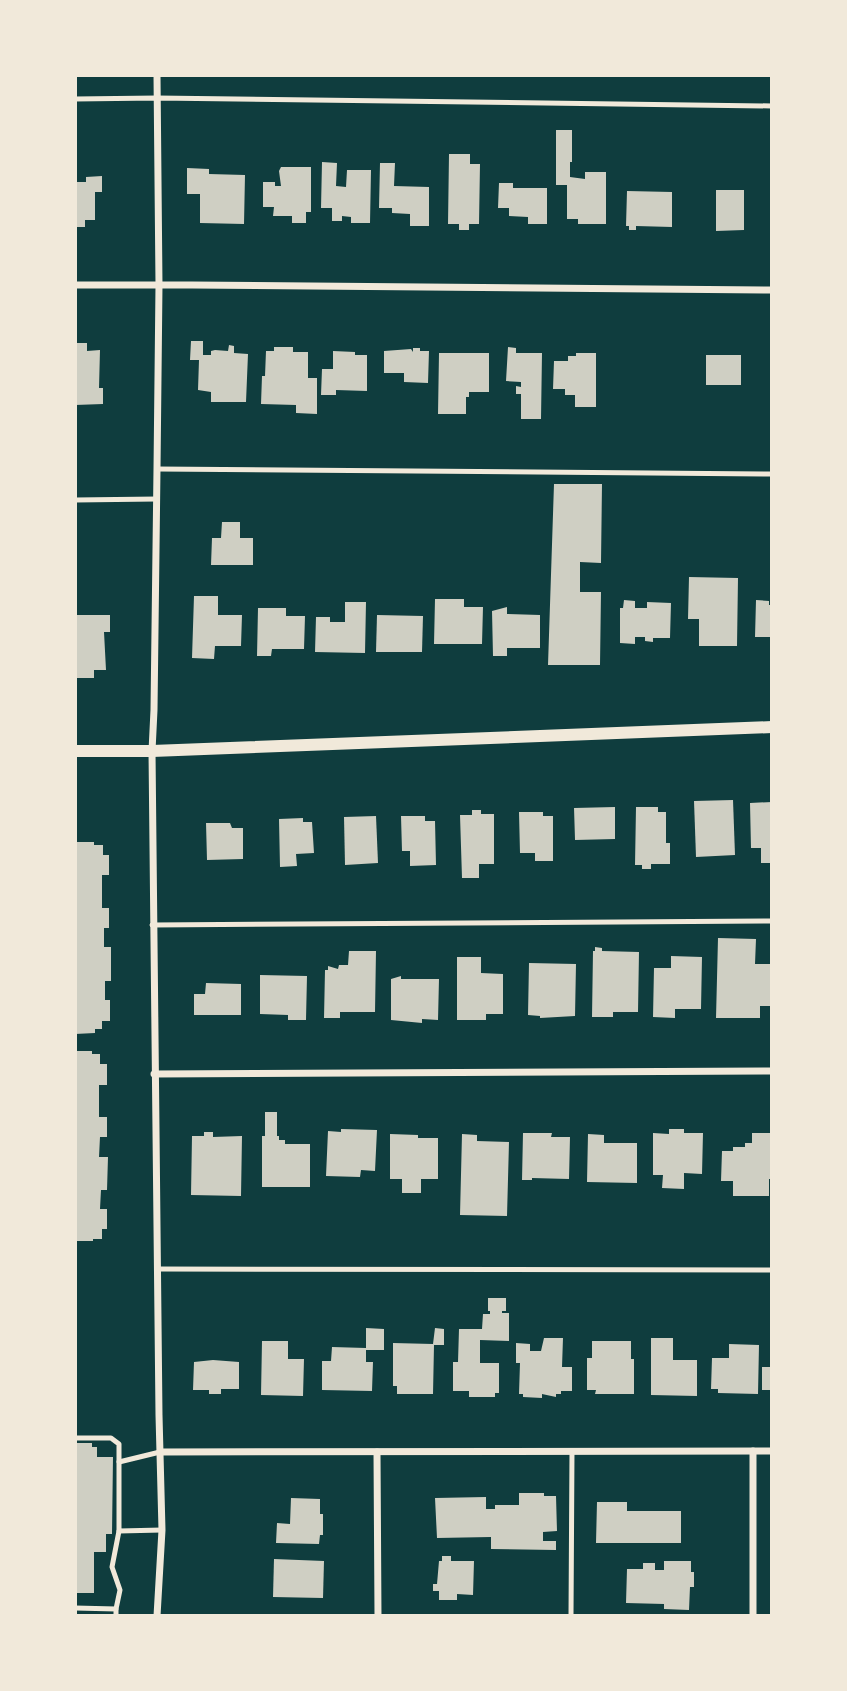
<svg xmlns="http://www.w3.org/2000/svg" width="847" height="1691" viewBox="0 0 847 1691" font-family="'DM Sans',sans-serif">
	<rect width="100%" height="100%" fill="#0f3d3e"/>
	<g fill="#cfcfc3">
		<polygon points="556,130 572,130 572,162 570,162 570,177 585,179 585,172 606,172 606,224 578,224 578,219 567,219 567,185 556,185"/>
		<polygon points="449,154 470,154 470,164 480,164 479,224 469,224 469,230 459,230 459,224 448,224"/>
		<polygon points="322,162 337,163 336,186 346,187 347,170 371,170 370,223 351,223 351,217 342,216 342,221 332,221 332,208 321,208"/>
		<polygon points="380,163 395,163 394,186 429,187 429,226 410,226 410,214 392,213 392,208 379,208"/>
		<polygon points="281,167 311,167 311,212 306,212 306,223 292,223 292,216 273,216 274,207 263,207 263,182 275,182 275,186 281,186 279,171"/>
		<polygon points="187,168 209,169 209,174 245,175 244,224 200,223 200,194 187,194"/>
		<polygon points="102,176 102,192 95,192 95,220 85,220 85,227 75,227 75,182 86,182 86,177"/>
		<polygon points="499,183 513,183 513,188 547,188 547,224 528,224 528,217 509,216 509,208 498,208"/>
		<polygon points="716,190 744,190 744,230 716,231"/>
		<polygon points="627,191 672,192 672,227 636,226 636,230 629,230 629,226 626,226"/>
		<polygon points="191,341 203,341 203,355 211,355 211,351 215,350 228,351 229,345 234,346 234,353 248,354 246,402 211,402 211,392 198,390 199,360 190,360"/>
		<polygon points="75,343 87,343 87,351 100,350 99,388 103,388 103,404 75,405"/>
		<polygon points="274,347 293,347 293,352 308,352 308,378 317,378 317,414 296,413 296,405 261,404 262,376 265,376 266,351 274,351"/>
		<polygon points="508,347 516,348 516,353 542,353 541,419 521,419 521,394 516,394 516,386 521,387 521,382 506,381"/>
		<polygon points="413,348 420,348 420,351 429,351 428,383 404,382 404,373 384,373 384,351 411,349 413,352"/>
		<polygon points="333,351 355,352 355,355 367,355 367,391 336,390 336,395 321,395 322,369 333,369"/>
		<polygon points="439,353 489,353 489,392 469,392 469,397 466,397 466,414 438,414"/>
		<polygon points="576,353 596,353 596,407 575,407 575,395 565,395 565,389 553,389 554,361 568,361 568,356 576,356"/>
		<rect x="706" y="355" width="35" height="30"/>
		<polygon points="554,484 602,484 601,563 580,562 580,592 601,592 600,665 548,665"/>
		<polygon points="222,522 240,522 240,538 253,538 253,565 211,565 212,538 221,538"/>
		<polygon points="689,577 738,578 737,646 699,646 699,619 688,619"/>
		<polygon points="194,596 218,596 218,615 242,615 241,646 215,646 214,659 192,658"/>
		<polygon points="435,599 464,599 464,607 483,607 482,644 434,644"/>
		<polygon points="624,600 635,601 635,608 647,608 647,602 671,603 670,638 653,638 653,642 645,641 645,637 635,637 635,644 620,643 620,608 623,608"/>
		<polygon points="756,600 769,601 769,605 772,605 772,637 755,637"/>
		<polygon points="345,602 366,602 365,653 315,652 316,617 330,617 330,622 345,622"/>
		<polygon points="507,607 507,614 540,615 540,648 507,648 507,656 493,656 492,611"/>
		<polygon points="258,608 286,608 286,616 305,616 304,649 272,649 271,656 257,656"/>
		<polygon points="75,615 110,615 110,632 104,632 106,670 94,670 94,678 75,678"/>
		<polygon points="377,615 423,616 422,652 376,652"/>
		<polygon points="733,800 735,855 696,857 694,801"/>
		<polygon points="772,802 772,863 761,863 761,848 751,848 750,803"/>
		<polygon points="615,807 615,839 575,840 574,808"/>
		<polygon points="636,807 658,807 658,812 666,812 666,843 670,843 670,864 651,864 651,869 642,869 642,865 635,865"/>
		<polygon points="472,810 481,810 481,814 494,814 494,864 479,864 479,878 462,878 460,815 472,815"/>
		<polygon points="519,812 543,812 543,816 553,816 553,861 535,861 535,853 520,853"/>
		<polygon points="376,816 378,863 345,865 344,817"/>
		<polygon points="401,816 425,816 425,821 435,821 436,865 410,866 410,851 402,851"/>
		<polygon points="303,818 303,822 312,822 314,853 296,854 297,866 280,867 279,819"/>
		<polygon points="206,823 230,823 232,828 243,828 243,859 207,860"/>
		<polygon points="75,842 94,842 94,845 103,845 103,855 109,855 109,875 102,875 102,908 109,908 109,928 104,928 104,947 111,947 111,981 105,981 105,1000 110,1000 110,1021 102,1021 102,1029 95,1029 95,1033 75,1034"/>
		<polygon points="718,938 756,939 755,964 772,964 772,1006 760,1006 760,1018 716,1018"/>
		<polygon points="595,947 602,948 602,951 639,952 638,1012 613,1012 613,1017 592,1017 593,951 595,951"/>
		<polygon points="349,951 376,951 375,1012 340,1012 340,1018 324,1018 325,970 328,970 328,966 338,969 339,965 348,965"/>
		<polygon points="671,956 702,957 701,1009 675,1009 675,1018 653,1017 654,968 671,968"/>
		<polygon points="457,957 481,957 481,973 503,974 503,1014 486,1014 486,1020 457,1020"/>
		<polygon points="529,963 576,964 575,1016 540,1018 540,1016 528,1015"/>
		<polygon points="260,975 307,976 306,1020 288,1020 288,1015 260,1014"/>
		<polygon points="401,976 401,979 439,979 438,1020 422,1019 422,1023 391,1020 391,979"/>
		<polygon points="206,983 241,984 241,1015 194,1015 194,994 205,994"/>
		<polygon points="75,1051 92,1051 92,1054 100,1054 100,1064 107,1064 107,1085 99,1085 99,1117 107,1117 107,1137 100,1137 99,1157 108,1157 107,1190 101,1190 100,1209 107,1209 107,1229 102,1229 102,1239 93,1239 93,1241 75,1241"/>
		<polygon points="265,1112 277,1112 277,1136 279,1136 279,1140 285,1140 285,1144 310,1144 310,1187 262,1187 262,1136 265,1136"/>
		<polygon points="341,1129 377,1130 375,1171 361,1170 360,1177 326,1176 328,1131 341,1132"/>
		<polygon points="669,1129 684,1129 684,1133 703,1133 702,1174 684,1173 684,1189 662,1188 663,1175 653,1175 653,1133 669,1134"/>
		<polygon points="204,1132 213,1132 213,1137 242,1136 241,1196 191,1195 192,1136 204,1136"/>
		<polygon points="523,1133 552,1133 551,1137 570,1137 569,1179 532,1178 532,1180 522,1180"/>
		<polygon points="752,1133 772,1133 772,1179 769,1179 769,1196 733,1196 733,1181 721,1181 722,1151 733,1151 733,1147 745,1147 745,1143 752,1143"/>
		<polygon points="390,1134 418,1135 418,1138 438,1138 438,1179 421,1179 421,1193 402,1193 402,1179 390,1179"/>
		<polygon points="462,1134 477,1135 477,1141 509,1142 507,1216 460,1215"/>
		<polygon points="588,1134 604,1135 604,1143 637,1143 637,1183 587,1182"/>
		<polygon points="488,1298 506,1298 506,1311 502,1311 502,1313 509,1313 509,1341 480,1340 480,1363 499,1363 499,1393 495,1393 495,1397 469,1397 469,1391 453,1391 453,1362 458,1362 459,1329 482,1329 483,1314 490,1314 490,1311 488,1311"/>
		<polygon points="366,1328 384,1329 384,1350 366,1350 366,1362 373,1362 372,1391 322,1390 322,1361 331,1361 332,1347 366,1348"/>
		<polygon points="435,1328 444,1329 444,1345 434,1345 433,1394 397,1394 397,1386 393,1386 393,1343 433,1344"/>
		<polygon points="544,1338 563,1338 562,1367 572,1367 572,1391 561,1391 561,1394 556,1394 556,1397 542,1394 542,1398 523,1397 523,1394 519,1394 520,1363 516,1363 516,1343 530,1344 530,1351 541,1351"/>
		<polygon points="651,1338 673,1338 673,1360 697,1360 697,1396 651,1395"/>
		<polygon points="262,1341 288,1341 288,1359 304,1359 303,1396 261,1395"/>
		<polygon points="592,1341 631,1341 631,1359 634,1359 634,1394 595,1394 596,1390 587,1390 587,1358 592,1358"/>
		<polygon points="729,1344 759,1345 758,1394 718,1393 718,1389 711,1389 712,1358 729,1358"/>
		<polygon points="213,1360 239,1362 239,1389 221,1389 221,1394 209,1394 209,1390 193,1390 194,1362"/>
		<rect x="762" y="1367" width="10" height="23"/>
		<polygon points="75,1443 92,1443 92,1447 97,1447 97,1457 113,1457 112,1534 106,1534 106,1552 94,1552 94,1593 75,1593"/>
		<polygon points="519,1493 544,1493 544,1496 556,1496 557,1531 543,1532 543,1541 556,1541 556,1550 491,1549 491,1537 437,1538 435,1498 486,1497 486,1509 495,1509 495,1505 519,1505"/>
		<polygon points="291,1498 320,1499 320,1514 323,1514 323,1535 320,1535 319,1544 276,1543 277,1523 290,1524"/>
		<polygon points="597,1502 627,1502 627,1511 681,1511 681,1543 596,1543"/>
		<polygon points="442,1556 451,1556 451,1561 474,1561 473,1595 457,1594 457,1600 439,1600 439,1591 433,1591 433,1584 437,1584 439,1561 442,1561"/>
		<polygon points="274,1559 324,1561 323,1598 273,1597"/>
		<polygon points="664,1561 691,1561 691,1572 694,1572 694,1587 690,1587 689,1610 664,1609 664,1604 626,1603 627,1569 643,1569 643,1563 655,1563 655,1570 664,1570"/>
	</g>
	<g fill="none" stroke-linecap="round" stroke-linejoin="round">
		<g stroke="#f1e9da" stroke-width="5">
			<polyline points="75,99 157,98 772,106"/>
			<polyline points="157,469 772,474"/>
			<polyline points="75,500 157,499"/>
			<polyline points="152,925 772,921"/>
			<polyline points="158,1269 772,1270"/>
			<polyline points="75,1438 111,1438 119,1444 119,1531 162,1530"/>
			<polyline points="119,1462 160,1452"/>
			<polyline points="75,1608 116,1609 116,1616"/>
			<polyline points="116,1609 120,1590 112,1567 119,1531"/>
			<polyline points="571,1616 572,1451"/>
		</g>
		<g stroke="#f1e9da" stroke-width="7">
			<polyline points="75,285 192,285 772,290"/>
			<polyline points="154,1074 772,1071"/>
			<polyline points="160,1452 772,1451"/>
			<polyline points="377,1452 378,1616"/>
			<polyline points="157,1616 162,1530 159,1415 152,751 154,710 157,469 159,285 157,75"/>
			<polyline points="753,1616 753,1451"/>
		</g>
		<polyline stroke="#f1e9da" stroke-width="12" points="75,751 152,751 772,727"/>
	</g>
	<rect width="847" height="1691" fill="none" stroke="#f1e9da" stroke-width="154"/>
</svg>
